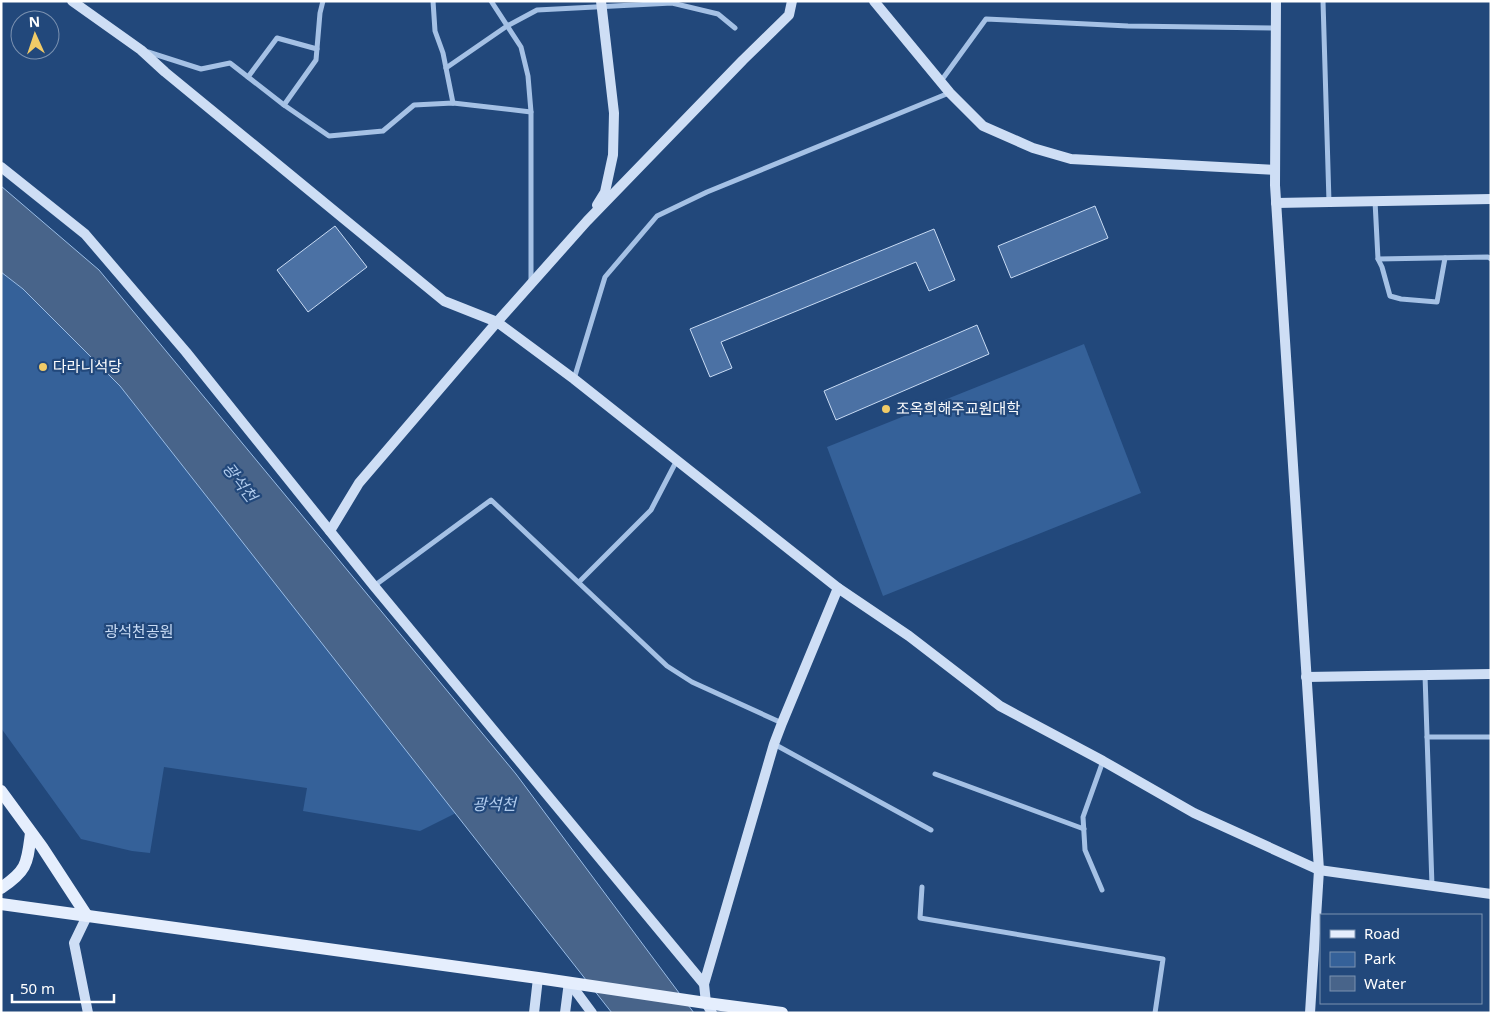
<svg xmlns="http://www.w3.org/2000/svg" width="1492" height="1014" viewBox="0 0 1492 1014" font-family="'Noto Sans','Noto Sans KR',sans-serif">
	<rect width="100%" height="100%" fill="#22487b"/>
	<g fill="#356199">
		<polygon points="1,272 23,289 120,386 456,813 420,831 303,811 307,788 164,767 150,853 132,851 81,839 1,728"/>
		<polygon points="1084,344 1141,493 883,596 827,447"/>
	</g>
	<polygon fill="#48648a" stroke="#99bce6" points="1,186 99,270 516,774 694,1013 612,1013 120,386 23,289 1,272"/>
	<g fill="#4b71a4" stroke="#c8dbf4">
		<polygon points="1095,206 1108,238 1011,278 998,246"/>
		<polygon points="335,226 367,267 308,312 277,270"/>
		<polygon points="934,229 955,280 929,291 916,262 721,342 732,368 710,377 690,329"/>
		<polygon points="977,325 989,354 836,420 824,391"/>
	</g>
	<g fill="none" stroke-linecap="round" stroke-linejoin="round">
		<g stroke="#a5c1e5" stroke-width="5">
			<polyline points="433,1 435,31 443,53 453,103"/>
			<polyline points="491,1 521,47 528,76 531,112 531,283"/>
			<polyline points="1323,1 1329,202"/>
			<polyline points="148,52 201,69 230,63 284,105 329,136 383,131 414,105 453,103 531,112"/>
			<polyline points="446,68 507,26 537,10 672,3 718,14 735,28"/>
			<polyline points="248,77 277,38 317,49"/>
			<polyline points="941,81 986,19 1128,26 1276,28"/>
			<polyline points="284,105 316,60 320,13 323,1"/>
			<polyline points="1375,201 1378,259 1488,257 1491,259"/>
			<polyline points="1378,259 1382,267 1390,296 1401,299 1437,302 1445,258"/>
			<polyline points="574,379 605,277 657,216 707,192 949,93"/>
			<polyline points="579,582 651,510 677,460"/>
			<polyline points="374,586 491,500 667,666 692,682 782,723"/>
			<polyline points="1425,675 1432,886"/>
			<polyline points="1427,737 1491,737"/>
			<polyline points="774,744 931,830"/>
			<polyline points="935,774 1084,829"/>
			<polyline points="922,887 920,918 1163,959 1155,1013"/>
			<polyline points="1102,890 1085,850 1083,817 1103,761"/>
		</g>
		<g stroke="#cedef5" stroke-width="10">
			<polyline points="72,1 141,50 165,72 444,301 497,322 574,379 838,588 909,636 1000,706 1103,761 1194,813 1319,870 1491,894"/>
			<polyline points="874,1 950,93 983,126 1033,148 1071,159 1275,170"/>
			<polyline points="1276,1 1275,185 1319,870 1310,1013"/>
			<polyline points="1,167 85,234 186,352 374,586 704,984 706,1003 712,1013"/>
			<polyline points="1276,203 1491,199"/>
			<polyline points="597,205 605,192 613,155 614,113 601,1"/>
			<polyline points="330,531 359,483 497,322 587,221 743,60 789,15 792,1"/>
			<polyline points="1306,677 1491,674"/>
			<polyline points="87,916 74,943 88,1013"/>
			<polyline points="569,982 592,1013"/>
			<polyline points="704,984 774,744 782,723 838,588"/>
			<polyline points="534,1013 538,978"/>
			<polyline points="565,1013 569,982"/>
		</g>
		<g stroke="#e5eefd" stroke-width="12">
			<polyline points="1,791 42,847 87,916"/>
			<path d="M1,888C28,870 27,863 31,833"/>
			<polyline points="1,904 538,978 706,1003 782,1013"/>
		</g>
	</g>
	<g fill="#f1cb67" stroke="#22487b" stroke-width="2">
		<circle cx="43" cy="367" r="5"/>
		<circle cx="886" cy="409" r="5"/>
	</g>
	<g text-anchor="middle" stroke-width="4.5" stroke-linejoin="round" paint-order="stroke">
		<g font-size="15" fill="#fff" stroke="#22487b" text-anchor="start">
			<text x="53" y="372">다라니석당</text>
			<text x="896" y="414">조옥희해주교원대학</text>
		</g>
		<g font-size="15" fill="#c8dbf4" stroke="#22487b">
			<text x="139" y="637">광석천공원</text>
		</g>
		<g font-size="16" font-style="italic" fill="#b0cbed" stroke="#22487b">
			<text transform="translate(240 482) rotate(52)" y="6">광석천</text>
			<text x="494" y="810">광석천</text>
		</g>
	</g>
	<rect width="1492" height="1014" fill="none" stroke="#ffffff" stroke-width="5"/>
	<rect x="1320" y="914" width="162" height="90" fill="#22487b" stroke="#7a91b0"/>
	<rect x="1330" y="930" width="25" height="8" fill="#e5eefd" stroke="#7a91b0"/>
	<text x="1364" y="939" font-size="15" fill="#ffffff">Road</text>
	<rect x="1330" y="952" width="25" height="15" fill="#356199" stroke="#7a91b0"/>
	<text x="1364" y="964" font-size="15" fill="#ffffff">Park</text>
	<rect x="1330" y="976" width="25" height="15" fill="#48648a" stroke="#7a91b0"/>
	<text x="1364" y="989" font-size="15" fill="#ffffff">Water</text>
	<g transform="translate(35 35) rotate(357)"><circle r="24" fill="#22487b" stroke="#7a91b0"/>
	<path d="M0-4L9 19L0 12L-9 19Z" fill="#f1cb67"/>
	<text y="-8" font-size="14" font-weight="bold" text-anchor="middle" fill="#ffffff">N</text>
	</g>
	<path d="M12 994v8h102v-8" fill="none" stroke="#ffffff" stroke-width="2.5"/>
	<text x="20" y="994" font-size="15" fill="#ffffff" stroke="#22487b" stroke-width="4" paint-order="stroke">50 m</text>
</svg>
